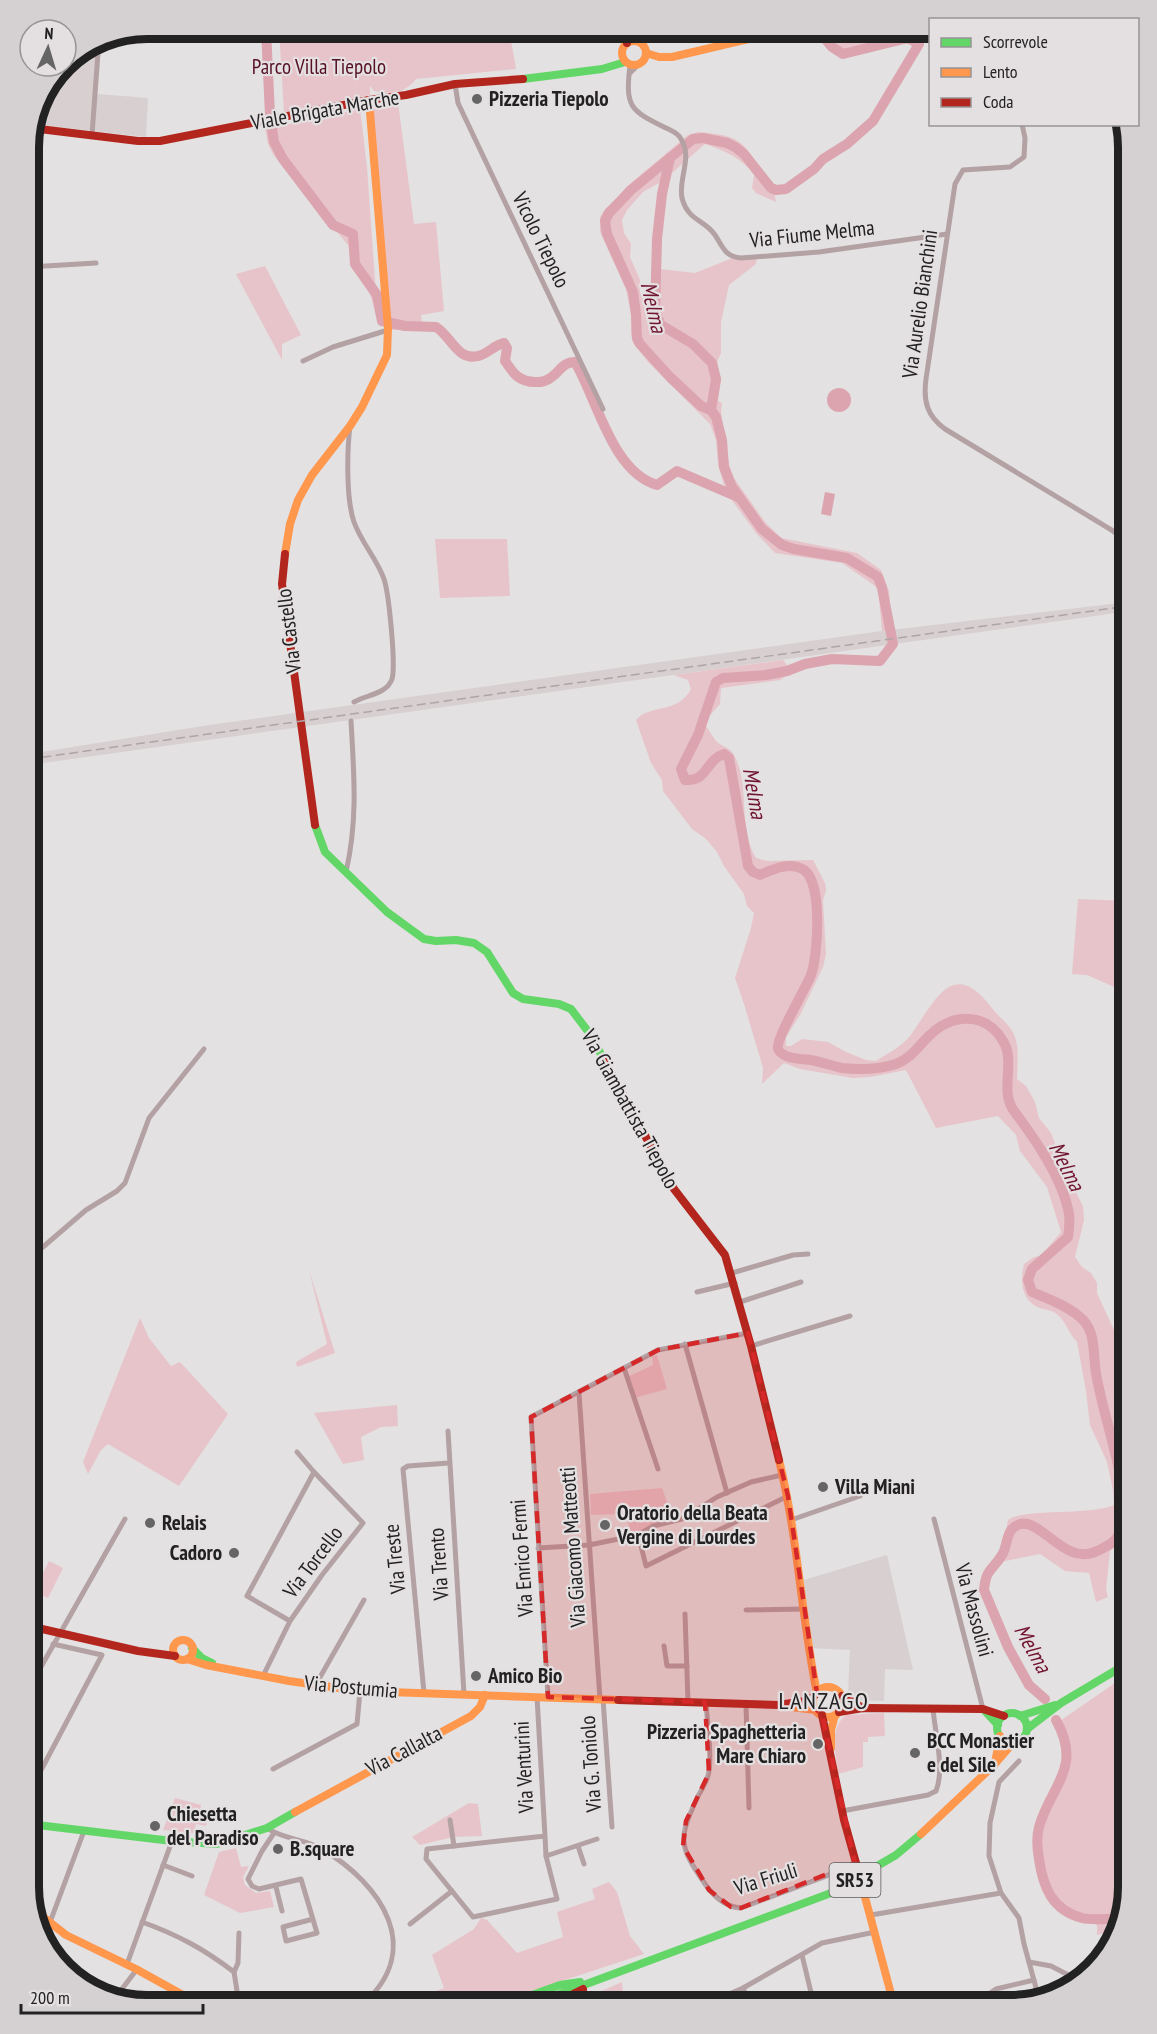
<svg xmlns="http://www.w3.org/2000/svg" width="1157" height="2034" viewBox="0 0 1157 2034" font-family="'PT Sans Narrow',sans-serif">
	<rect width="100%" height="100%" fill="#e3e1e2"/>
	<g fill="#d7cfd0">
		<polygon points="101,38 97,94 148,98 146,137 32,124 38,101 61,66 66,66 66,61"/>
		<polygon points="1128,602 1128,611 1081,618 29,765 29,754 203,726 882,631"/>
		<polygon points="887,1555 913,1670 885,1669 884,1701 859,1700 848,1693 850,1650 810,1648 804,1580"/>
	</g>
	<g fill="#e7c4ca">
		<path d="M279,29H509L516,69L416,79C405,93 391,95 374,91L370,86V95L284,113Z"/>
		<polygon points="818,29 930,29 930,36 926,36 916,52 910,43 882,45 870,52 860,54 829,48 813,30"/>
		<polygon points="398,102 414,224 436,222 444,311 421,315 423,330 387,330 369,107"/>
		<polygon points="360,109 367,167 378,324 371,297 348,245 274,156 268,144 265,129"/>
		<path d="M698,132C735,135 743,138 761,171C765,178 766,182 773,185L776,202L756,193L752,188L754,175C743,159 724,150 705,144L664,180L643,192L627,210L622,220L624,233L631,244L630,257L640,280V293L647,296L652,286L660,279V269L695,273L735,257H757L756,264L729,285L721,322V353L717,362L721,380L718,401L722,403L721,412L729,465L734,478L765,522L781,538L857,553L881,570L889,591L892,630L882,631L878,588L842,563L775,553L756,533L726,492L718,465L716,440L710,424L648,362L633,343L631,334V315L626,289L600,232V217L605,209L620,196L625,188L688,135Z"/>
		<polygon points="265,266 301,335 282,344 282,360 236,274"/>
		<polygon points="435,539 507,539 510,596 440,598"/>
		<path d="M783,660L787,665L788,675L780,680L721,688L720,704L707,719L706,726C709,730 712,736 716,741C722,747 730,747 734,755C751,787 737,826 756,858L767,861L813,860L825,883L826,890L823,900L826,954L823,967L800,1015L786,1037V1046H791L802,1039L828,1042L846,1052L866,1060L876,1061C887,1054 902,1046 910,1036C935,1002 952,955 992,1008C998,1016 1006,1022 1011,1029C1021,1044 1017,1062 1017,1079L1026,1086L1035,1102L1039,1118L1051,1133L1065,1171L1083,1206L1084,1220L1075,1257L1082,1267L1091,1273L1097,1283V1293L1119,1341V1353L1128,1365V1383L1126,1384L1124,1391L1128,1400V1521L1121,1543L1110,1551L1106,1590L1108,1597L1096,1602L1089,1573L1065,1571L1040,1554L990,1564L1002,1550L1008,1520C1023,1508 1089,1516 1114,1505L1113,1490L1107,1462L1090,1425L1086,1391L1077,1342C1069,1334 1066,1322 1058,1315C1052,1310 1046,1310 1040,1308C1021,1301 1020,1281 1024,1264L1034,1257L1041,1256L1061,1232L1047,1187L1020,1151L1016,1135L998,1116L936,1128L906,1070L870,1077L853,1078L800,1069L784,1063L762,1084L763,1068L744,1004L735,978L751,928L754,913L747,906L744,894L724,866L717,852L706,839L692,829L663,791L662,780L651,763L636,720C651,703 677,715 691,689L688,680L674,675Z"/>
		<polygon points="1078,899 1128,901 1128,993 1087,975 1072,974"/>
		<polygon points="309,1270 335,1353 297,1367 296,1362 327,1344"/>
		<polygon points="140,1318 149,1338 171,1366 180,1362 228,1414 179,1486 108,1444 101,1450 88,1474 83,1462"/>
		<polygon points="657,1355 667,1389 634,1398 627,1377 653,1365 652,1356"/>
		<polygon points="397,1405 398,1426 381,1427 361,1437 364,1460 343,1464 314,1413"/>
		<polygon points="662,1488 673,1519 632,1535 625,1514 591,1515 590,1494"/>
		<polygon points="49,1561 63,1568 48,1598 34,1591"/>
		<path d="M1128,1674V1887L1115,1931L1097,1935V1926L1094,1922C1058,1916 1045,1900 1037,1865C1035,1854 1033,1840 1036,1829C1049,1789 1075,1775 1060,1730L1056,1732L1057,1723Z"/>
		<path d="M884,1713L885,1736L868,1737V1742H863V1767L838,1774C836,1754 828,1730 846,1715Z"/>
		<polygon points="175,1798 201,1805 200,1810 209,1812 206,1826 196,1824 194,1833 163,1830"/>
		<polygon points="469,1803 478,1804 482,1836 453,1837 420,1845 412,1837"/>
		<polygon points="236,1848 241,1867 249,1866 243,1877 245,1885 256,1893 270,1891 274,1907 240,1913 204,1895 219,1852"/>
		<polygon points="609,1882 617,1892 630,1936 644,1954 525,1993 477,2005 399,2005 444,1988 432,1955 474,1929 481,1918 487,1920 517,1953 563,1937 557,1912 595,1899 592,1889"/>
		<polygon points="622,1982 623,1995 627,2005 570,2005"/>
	</g>
	<g fill="#dba4ae">
		<circle cx="839" cy="400" r="12"/>
		<polygon points="825,492 835,494 831,516 821,514"/>
	</g>
	<g fill="none" stroke-linecap="round" stroke-linejoin="round">
		<g stroke="#dba4ae" stroke-width="10">
			<polyline points="266,29 270,115"/>
			<path d="M817,29L832,47L843,54L908,38L919,44L873,121L847,144L823,159L814,169L786,189L776,190L771,188L744,154L735,147L727,143L703,138L693,139L631,190L609,213L605,221L607,234L633,292L636,314L637,338L640,344L670,377L701,406L711,410L716,417L722,440L724,467L732,487L762,529L782,545L794,549L847,558L878,577L882,588L893,644L880,661L832,659L805,664L787,671L766,675L723,678L716,682L698,735L681,769L685,780C708,782 705,760 724,754L729,758L748,866L753,872L760,875C773,869 790,861 804,870C823,883 818,956 811,975C806,988 775,1040 778,1049C782,1059 803,1059 811,1060C822,1062 832,1066 842,1068C859,1070 880,1069 896,1064C912,1058 919,1045 930,1035C953,1013 986,1012 1003,1041C1016,1061 999,1091 1014,1111C1035,1139 1063,1179 1069,1214C1070,1221 1069,1230 1068,1237L1032,1269L1028,1280L1032,1292C1049,1299 1071,1307 1084,1321C1096,1334 1093,1357 1096,1373C1103,1416 1121,1459 1123,1503C1123,1513 1122,1531 1116,1539C1111,1545 1103,1548 1097,1551C1061,1569 1036,1505 1012,1529C1006,1536 1007,1547 1002,1555C993,1570 986,1568 984,1590L1008,1647L1029,1685L1045,1699"/>
			<path d="M271,122L274,142L283,159L333,225L353,234L355,264L377,295L382,321L405,326L436,327C451,336 457,361 478,356C488,354 494,345 504,343L507,348L505,361C509,366 512,372 517,376C522,380 528,382 535,382C556,384 559,361 575,362C597,399 612,472 657,485L677,471L740,498"/>
			<polyline points="670,158 662,194 657,239 655,313 661,325 693,344 712,363 716,379 711,410"/>
			<path d="M1056,1720C1083,1768 1051,1785 1039,1827C1036,1838 1037,1848 1039,1859C1043,1887 1052,1910 1082,1918C1094,1921 1107,1918 1119,1919"/>
		</g>
		<g stroke="#b3a1a4" stroke-width="5">
			<path d="M630,65C625,108 630,110 666,128C672,131 678,133 681,139C693,158 678,178 682,198C688,221 704,219 715,235C723,247 724,256 741,258L819,252L947,234"/>
			<polyline points="630,73 638,65"/>
			<polyline points="455,84 458,103 603,409"/>
			<path d="M1022,124L1025,138L1024,157L1010,167L963,170L955,184L926,379C923,401 927,416 945,429L1128,540"/>
			<polyline points="92,135 99,39"/>
			<polyline points="29,267 96,263"/>
			<polyline points="303,361 333,347 388,330"/>
			<path d="M350,426C347,451 346,499 354,522C361,542 377,559 384,579C389,594 396,665 392,679C387,694 366,695 354,702"/>
			<polyline points="1114,532 1128,524"/>
			<path d="M346,872C358,820 354,774 351,721"/>
			<polyline points="29,1259 86,1210 117,1191 125,1183 149,1118 204,1049"/>
			<polyline points="732,1273 793,1255 808,1254"/>
			<polyline points="697,1292 735,1283"/>
			<polyline points="740,1302 801,1282"/>
			<polyline points="685,1344 727,1493"/>
			<polyline points="751,1346 850,1316"/>
			<polyline points="624,1368 658,1469"/>
			<polyline points="579,1393 600,1699"/>
			<polyline points="448,1431 464,1694"/>
			<polyline points="297,1452 314,1472"/>
			<polyline points="934,1519 983,1709"/>
			<polyline points="791,1520 860,1496"/>
			<polyline points="640,1542 646,1566 788,1496"/>
			<polyline points="538,1548 589,1545 638,1535 653,1526 682,1519 717,1497 751,1482 782,1475"/>
			<polyline points="746,1610 803,1609"/>
			<polyline points="685,1614 688,1702"/>
			<polyline points="664,1646 667,1666 687,1666"/>
			<polyline points="263,1676 290,1621 322,1575 363,1523 314,1472 247,1596 290,1621"/>
			<polyline points="315,1686 364,1600"/>
			<polyline points="29,1688 125,1519"/>
			<polyline points="424,1693 403,1469 408,1466 449,1463"/>
			<polyline points="537,1697 545,1836 546,1856 557,1899 473,1917 426,1859 427,1849 545,1836"/>
			<polyline points="548,1697 531,1417 658,1350 748,1333"/>
			<polyline points="603,1699 612,1827"/>
			<path d="M706,1702C707,1724 712,1749 709,1771C708,1780 702,1789 698,1796C678,1839 678,1845 705,1884C714,1897 725,1907 741,1908L824,1877L855,1863"/>
			<polyline points="746,1704 749,1808"/>
			<polyline points="1019,1761 999,1782 990,1823 989,1856 1001,1893 1019,1918 1024,1944 1038,1995"/>
			<polyline points="273,1769 357,1724 360,1691"/>
			<polyline points="29,1770 39,1776"/>
			<polyline points="29,1793 102,1655 53,1644"/>
			<path d="M842,1811L928,1795L936,1791C945,1769 935,1733 933,1709"/>
			<polyline points="450,1820 454,1846"/>
			<path d="M267,1828C282,1839 305,1839 322,1849C381,1884 426,1949 362,2005"/>
			<polyline points="274,1833 262,1851 248,1879 252,1886 259,1889 301,1879 317,1933 286,1941 283,1927 313,1919"/>
			<polyline points="578,1846 584,1864"/>
			<polyline points="546,1856 597,1839"/>
			<polyline points="163,1865 192,1876"/>
			<polyline points="276,1887 282,1911"/>
			<polyline points="871,1915 1001,1893"/>
			<path d="M142,1922C178,1935 204,1949 234,1972L237,1991L242,2005"/>
			<polyline points="410,1924 452,1891"/>
			<polyline points="49,1925 84,1831"/>
			<polyline points="802,1955 814,2005"/>
			<polyline points="1029,1962 1051,1966 1078,1980"/>
			<polyline points="127,1964 172,1841"/>
			<polyline points="234,1972 238,1963 239,1933"/>
			<polyline points="743,1988 750,2005"/>
			<polyline points="990,1993 996,1989 1034,1980"/>
			<polyline points="116,1997 137,1969"/>
			<polyline points="704,2005 743,1988 822,1943 875,1932"/>
			<polyline points="970,2005 971,2005"/>
		</g>
		<g stroke="#63d668" stroke-width="8">
			<polyline points="523,79 602,69 625,62"/>
			<polyline points="315,825 325,852 387,912 424,939 436,941 456,940 474,943 487,952 513,993 523,999 559,1004 571,1009 590,1034 604,1060"/>
			<polyline points="192,1648 202,1658 212,1663"/>
			<polyline points="984,1710 998,1725"/>
			<circle cx="1012" cy="1728" r="15"/>
			<polyline points="1020,1716 1055,1705"/>
			<polyline points="1027,1729 1061,1703 1128,1663"/>
			<polyline points="29,1824 172,1841 217,1844 267,1828 295,1812"/>
			<polyline points="504,2005 560,1985 580,1982"/>
			<polyline points="530,2005 831,1893 896,1855 921,1834"/>
		</g>
		<g stroke="#ff974d" stroke-width="8">
			<circle cx="634" cy="53" r="12"/>
			<polyline points="646,53 659,57 672,57 791,29"/>
			<polyline points="285,554 290,524 298,500 312,475 350,426 362,407 387,355 388,328 369,100"/>
			<path d="M779,1460C798,1537 801,1616 817,1693"/>
			<circle cx="183" cy="1650" r="10"/>
			<polyline points="187,1659 206,1665 289,1681 360,1691 618,1700"/>
			<circle cx="828" cy="1702" r="15"/>
			<polyline points="791,1707 816,1710"/>
			<polyline points="831,1748 831,1730 835,1715"/>
			<polyline points="995,1763 1000,1736"/>
			<polyline points="295,1812 471,1716 480,1707 485,1695"/>
			<polyline points="921,1834 994,1765 1013,1743"/>
			<polyline points="862,1886 894,2005"/>
			<polyline points="34,1910 66,1935 136,1969 201,2005"/>
		</g>
		<g stroke="#b3261e" stroke-width="8">
			<polyline points="627,43 629,29"/>
			<polyline points="31,128 138,141 160,141 369,100 406,95 455,84 523,79"/>
			<polyline points="285,554 282,584 315,825"/>
			<polyline points="604,1060 674,1189 725,1255 751,1346 779,1460"/>
			<polyline points="29,1626 138,1651 175,1656"/>
			<polyline points="842,1696 863,1708"/>
			<polyline points="618,1700 778,1705 806,1701 815,1695"/>
			<polyline points="839,1712 863,1708 983,1709 1004,1716"/>
			<polyline points="822,1715 844,1820 858,1870"/>
			<polyline points="551,2005 583,1989"/>
		</g>
		<polyline stroke="#ada5a6" stroke-width="1.5" stroke-dasharray="9 4.5" stroke-linecap="butt" points="29,759 1128,606"/>
	</g>
	<path fill="#d62828" fill-opacity="0.2" stroke="#d62828" stroke-width="4.5" stroke-dasharray="12 8" stroke-linejoin="round" d="M748,1333L788,1496L817,1693L810,1703L822,1715L855,1863L741,1908L731,1907L709,1890L683,1846L686,1821L709,1773L705,1702L548,1697L531,1417L658,1350Z"/>
	<g fill="#666565" stroke="#e4e0e1" stroke-width="2">
		<circle cx="477" cy="99" r="6"/>
		<circle cx="823" cy="1487" r="6"/>
		<circle cx="150" cy="1523" r="6"/>
		<circle cx="605" cy="1525" r="6"/>
		<circle cx="234" cy="1553" r="6"/>
		<circle cx="476" cy="1676" r="6"/>
		<circle cx="818" cy="1744" r="6"/>
		<circle cx="915" cy="1753" r="6"/>
		<circle cx="155" cy="1826" r="6"/>
		<circle cx="278" cy="1849" r="6"/>
	</g>
	<g text-anchor="middle" stroke-width="4.5" stroke-linejoin="round" paint-order="stroke">
		<rect fill="#e4e0e1" stroke="#5d5b5b" stroke-width="1.5" x="829.5" y="1863" width="51" height="34" rx="4.5"/>
		<g font-size="20" font-weight="bold" fill="#232222">
			<text x="855" y="1887">SR53</text>
		</g>
		<g font-size="21" fill="#561025" stroke="#e4e0e1">
			<text x="319" y="74">Parco Villa Tiepolo</text>
		</g>
		<g font-size="21" font-weight="bold" fill="#232222" stroke="#e4e0e1" text-anchor="start">
			<text x="489" y="106">Pizzeria Tiepolo</text>
			<text x="835" y="1494">Villa Miani</text>
			<text x="617" y="1520">Oratorio della Beata<tspan x="617" dy="24">Vergine di Lourdes</tspan></text>
			<text x="162" y="1530">Relais</text>
			<text x="222" y="1560" text-anchor="end">Cadoro</text>
			<text x="488" y="1683">Amico Bio</text>
			<text x="806" y="1739" text-anchor="end">Pizzeria Spaghetteria<tspan x="806" dy="24">Mare Chiaro</tspan></text>
			<text x="927" y="1748">BCC Monastier<tspan x="927" dy="24">e del Sile</tspan></text>
			<text x="167" y="1821">Chiesetta<tspan x="167" dy="24">del Paradiso</tspan></text>
			<text x="290" y="1856">B.square</text>
		</g>
		<g font-size="21" fill="#232222" stroke="#e4e0e1">
			<text transform="translate(325 110) rotate(-10)" y="7">Viale Brigata Marche</text>
			<text transform="translate(812 234) rotate(-6)" y="7">Via Fiume Melma</text>
			<text transform="translate(541 240) rotate(64)" y="7">Vicolo Tiepolo</text>
			<text transform="translate(920 304) rotate(-82)" y="7">Via Aurelio Bianchini</text>
			<text transform="translate(289 631) rotate(-97)" y="7">Via Castello</text>
			<text transform="translate(630 1109) rotate(61)" y="7">Via Giambattista Tiepolo</text>
			<text transform="translate(573 1547) rotate(-94)" y="7">Via Giacomo Matteotti</text>
			<text transform="translate(522 1558) rotate(-94)" y="7">Via Enrico Fermi</text>
			<text transform="translate(395 1559) rotate(-96)" y="7">Via Treste</text>
			<text transform="translate(313 1562) rotate(-53)" y="7">Via Torcello</text>
			<text transform="translate(439 1564) rotate(-94)" y="7">Via Trento</text>
			<text transform="translate(974 1610) rotate(75)" y="7">Via Massolini</text>
			<text transform="translate(351 1687) rotate(5)" y="7">Via Postumia</text>
			<text transform="translate(404 1751) rotate(-28)" y="7">Via Callalta</text>
			<text transform="translate(591 1764) rotate(-94)" y="7">Via G. Toniolo</text>
			<text transform="translate(524 1767) rotate(-93)" y="7">Via Venturini</text>
			<text transform="translate(766 1879) rotate(-17)" y="7">Via Friuli</text>
		</g>
		<g font-size="22" font-style="italic" fill="#711431" stroke="#e4e0e1">
			<text transform="translate(654 307) rotate(77)" y="8">Melma</text>
			<text transform="translate(755 793) rotate(80)" y="8">Melma</text>
			<text transform="translate(1067 1166) rotate(63)" y="8">Melma</text>
			<text transform="translate(1033 1648) rotate(61)" y="8">Melma</text>
		</g>
		<g font-size="24" letter-spacing="1.5" fill="#232222" stroke="#e4e0e1">
			<text x="824" y="1709">LANZAGO</text>
		</g>
	</g>
	<path d="M0 0H1157V2034H0ZM147 39H1010A108 108 0 0 1 1118 147V1887A108 108 0 0 1 1010 1995H147A108 108 0 0 1 39 1887V147A108 108 0 0 1 147 39Z" fill="#d5d1d2" fill-rule="evenodd"/>
	<path fill="none" stroke="#232222" stroke-width="8" d="M147 39H1010A108 108 0 0 1 1118 147V1887A108 108 0 0 1 1010 1995H147A108 108 0 0 1 39 1887V147A108 108 0 0 1 147 39Z"/>
	<rect x="929" y="18" width="210" height="108" fill="#e4e0e1" stroke="#979495" stroke-width="1.5"/>
	<rect x="941" y="38" width="30" height="9" fill="#63d668" stroke="#979495" stroke-width="1.5"/>
	<text x="983" y="48" font-size="18" fill="#232222">Scorrevole</text>
	<rect x="941" y="68" width="30" height="9" fill="#ff974d" stroke="#979495" stroke-width="1.5"/>
	<text x="983" y="78" font-size="18" fill="#232222">Lento</text>
	<rect x="941" y="98" width="30" height="9" fill="#b3261e" stroke="#979495" stroke-width="1.5"/>
	<text x="983" y="108" font-size="18" fill="#232222">Coda</text>
	<g transform="translate(48 48) rotate(4)"><circle r="28" fill="#e4e0e1" stroke="#979495" stroke-width="1.5"/>
	<path d="M0-4.5L10 22L0 15L-10 22Z" fill="#666565"/>
	<text y="-9" font-size="16" font-weight="bold" text-anchor="middle" fill="#232222">N</text>
	</g>
	<path d="M21 2004v9h182v-9" fill="none" stroke="#232222" stroke-width="3"/>
	<text x="30" y="2004" font-size="18" fill="#232222" stroke="#e4e0e1" stroke-width="4.5" paint-order="stroke">200 m</text>
</svg>
